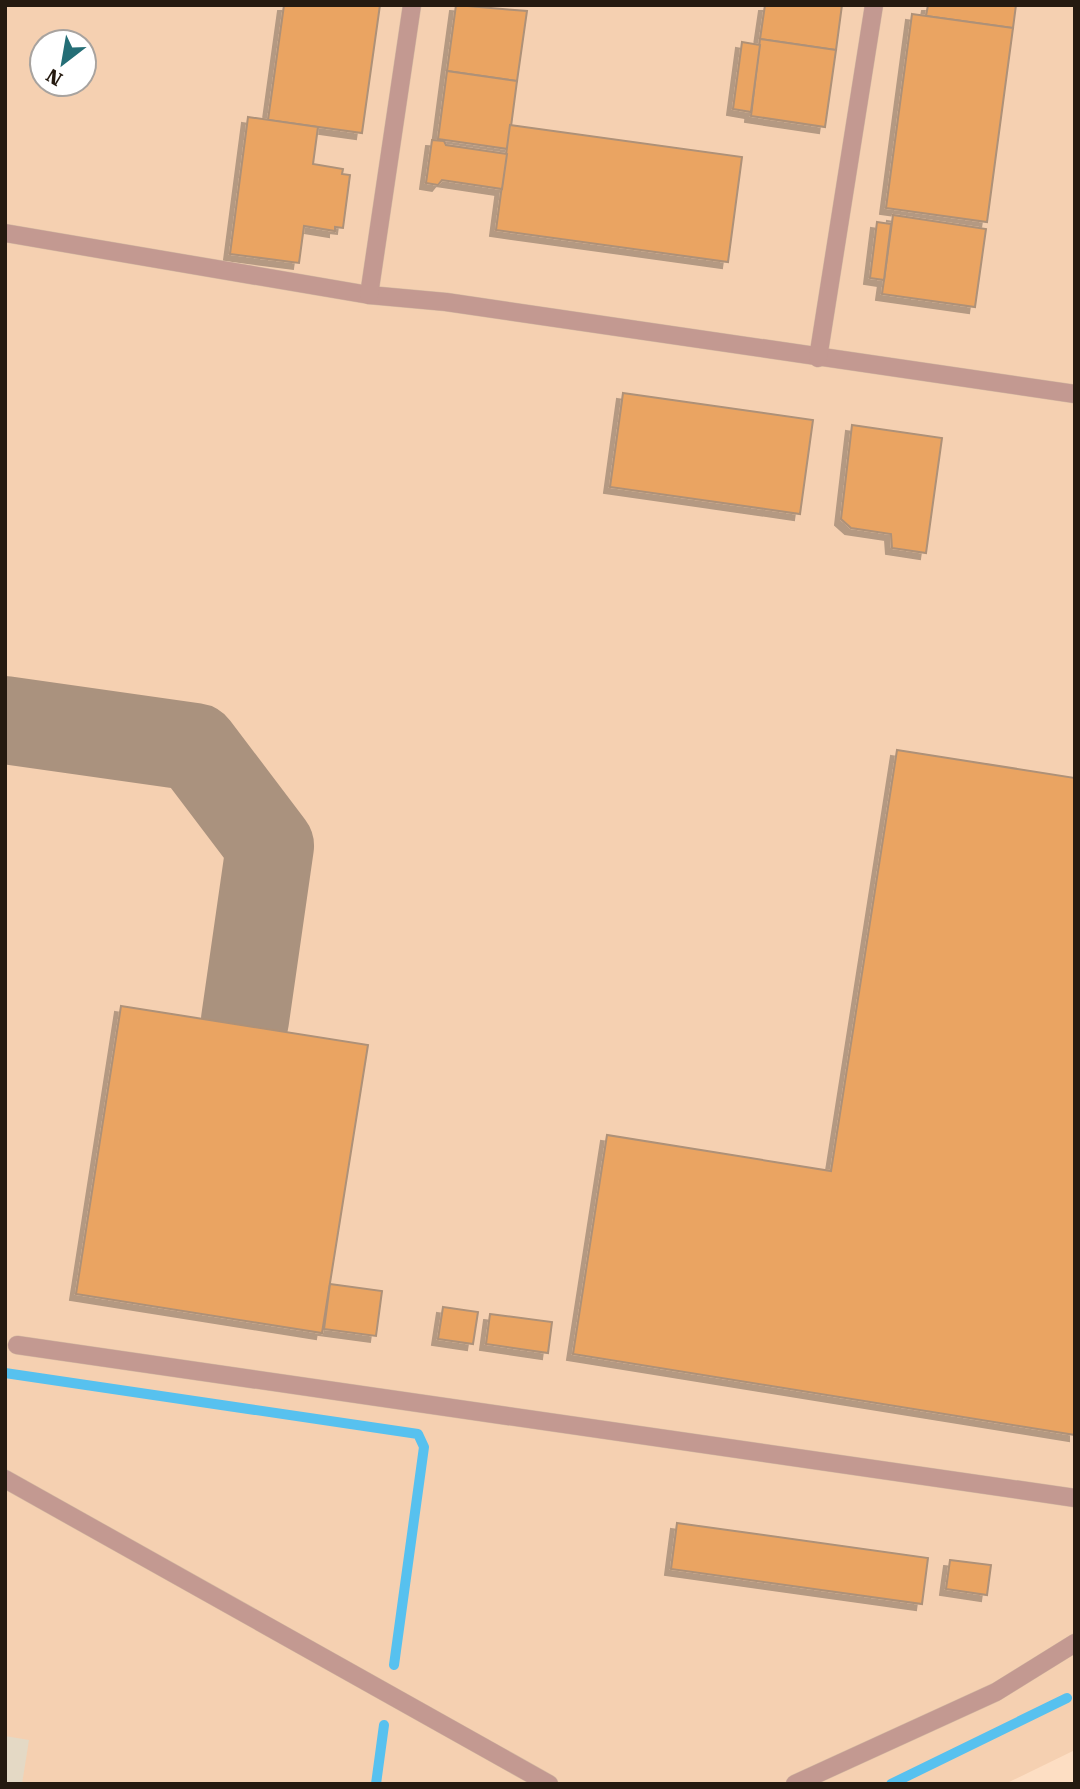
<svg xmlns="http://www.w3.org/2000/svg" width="1080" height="1789" viewBox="0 0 1080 1789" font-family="'Roboto Serif',serif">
	<defs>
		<filter id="shadow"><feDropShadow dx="-6" dy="6" stdDeviation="0" flood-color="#0004"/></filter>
	</defs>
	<rect width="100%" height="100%" fill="#fddec3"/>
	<path fill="#f5d0b1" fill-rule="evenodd" d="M5,5H1075V1750L1005,1784H5ZM42,42H84V84H42Z"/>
	<polygon fill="#e4d9c5" points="5,1736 29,1740 22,1784 5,1784"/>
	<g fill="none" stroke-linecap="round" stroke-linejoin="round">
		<g stroke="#57c1ef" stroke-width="10">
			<polyline points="5,1373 418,1434 424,1447 394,1665"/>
			<polyline points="376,1784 384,1725"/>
			<polyline points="891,1784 1067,1698"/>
		</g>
		<polyline stroke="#aa927e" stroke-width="88" points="5,720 195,747 270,846 245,1020"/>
	</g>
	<g fill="#eaa462" stroke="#ae9178" stroke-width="2" filter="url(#shadow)">
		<polygon points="284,5 380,5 362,133 268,120"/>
		<polygon points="456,5 527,11 517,81 447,71"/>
		<polygon points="765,5 842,5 836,50 760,39"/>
		<polygon points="928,5 1016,5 1013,28 926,16"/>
		<polygon points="912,14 1013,28 987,222 886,208"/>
		<polygon points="760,39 836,50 825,127 751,116"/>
		<polygon points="742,42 760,45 751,112 733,109"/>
		<polygon points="447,71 517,81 508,149 438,139"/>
		<polygon points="248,117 318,127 313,164 343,169 342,174 350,175 343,228 335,227 335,231 304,226 299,263 230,254"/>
		<polygon points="510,125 742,157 728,262 496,230"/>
		<polygon points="432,140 444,141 446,145 507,154 502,189 442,180 438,185 426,183"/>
		<polygon points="893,215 986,229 975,307 882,294"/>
		<polygon points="877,222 891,224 884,280 870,278"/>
		<polygon points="623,393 813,420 800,514 610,487"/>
		<polygon points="852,425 942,438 926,553 892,548 891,534 851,528 841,519"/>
		<polygon points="897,750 1075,778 1075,1435 573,1354 607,1135 831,1171"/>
		<polygon points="121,1006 368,1045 322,1333 76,1294"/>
		<polygon points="330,1284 382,1291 376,1336 324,1329"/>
		<polygon points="443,1307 478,1312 473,1344 438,1339"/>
		<polygon points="490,1314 552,1322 548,1353 486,1344"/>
		<polygon points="677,1523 928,1558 922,1604 671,1569"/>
		<polygon points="950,1560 991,1565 987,1595 946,1589"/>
	</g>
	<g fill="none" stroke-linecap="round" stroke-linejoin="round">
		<g stroke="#d6bba3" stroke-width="19">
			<g id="service">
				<polyline points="5,233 369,295 446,302 1075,394"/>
				<polyline points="369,295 412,5"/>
				<polyline points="818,358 874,5"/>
				<polyline points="17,1345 1075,1498"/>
				<polyline points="5,1479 549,1784"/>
				<polyline points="795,1784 996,1692 1075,1643"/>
			</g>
		</g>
		<use href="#service" stroke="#c39991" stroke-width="18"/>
	</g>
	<rect width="1080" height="1789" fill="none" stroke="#251a10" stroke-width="14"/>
	<g transform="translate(63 63) rotate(211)"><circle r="33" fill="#ffffff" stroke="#a8a39f" stroke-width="2"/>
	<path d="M0-5L12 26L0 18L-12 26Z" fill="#246e76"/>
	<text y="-10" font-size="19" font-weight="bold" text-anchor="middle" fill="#251a10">N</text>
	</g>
</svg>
